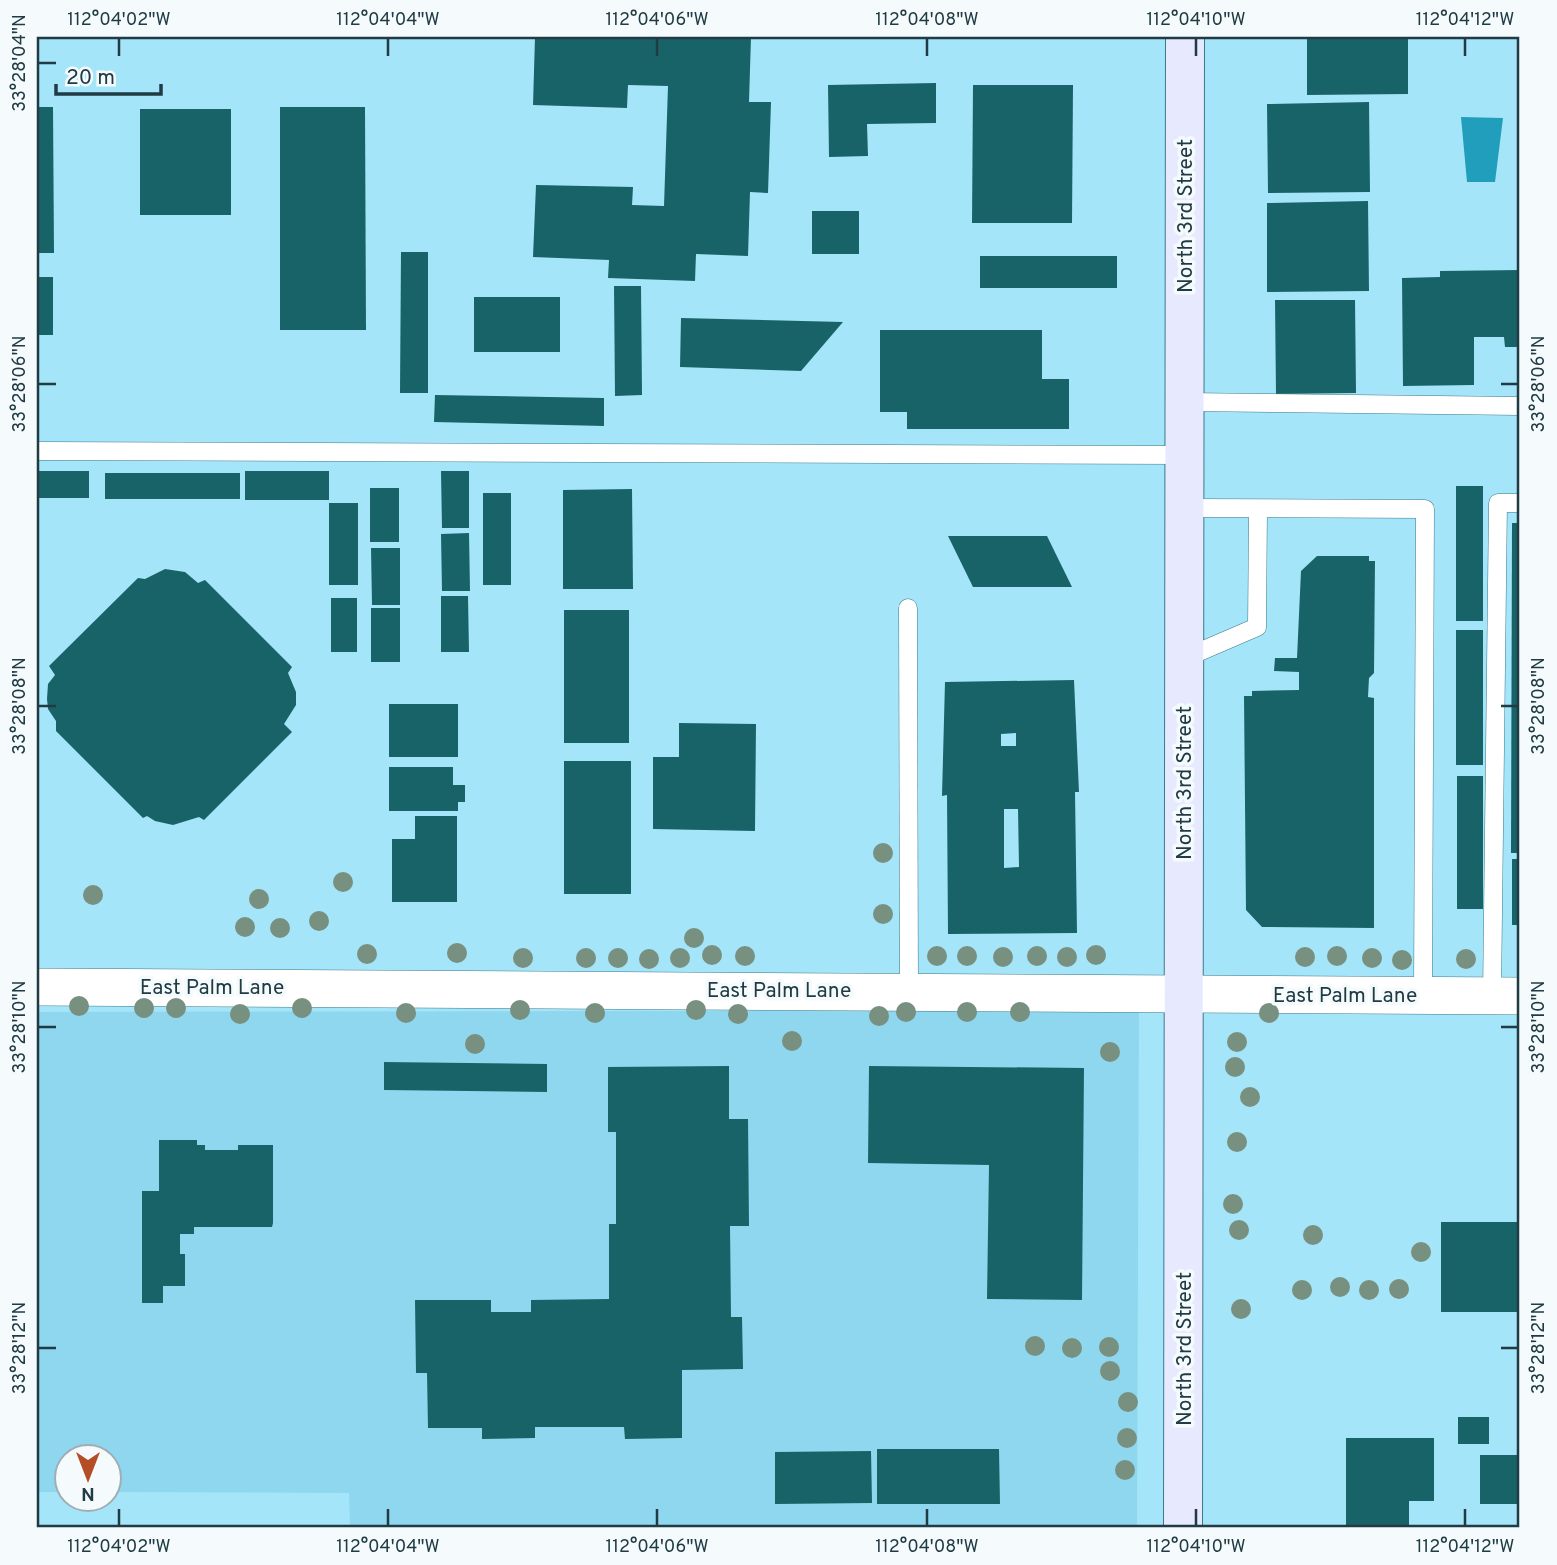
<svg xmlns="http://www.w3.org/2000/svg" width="1557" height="1565" viewBox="0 0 1557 1565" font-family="Overpass,sans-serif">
	<rect width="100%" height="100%" fill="#a5e5f9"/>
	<polygon fill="#8fd7ef" points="1139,1010 1137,1528 350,1528 349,1493 109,1492 108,1456 66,1456 66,1492 37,1492 37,1012"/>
	<polygon fill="#229ebd" points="1461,117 1503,118 1495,182 1467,182"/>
	<g fill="#186367" fill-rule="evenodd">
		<polygon points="535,37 751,37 749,102 771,102 768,193 750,192 748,256 696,254 695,281 608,278 609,260 533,257 536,185 633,187 632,205 664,206 668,86 628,85 627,108 533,105"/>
		<polygon points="1307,37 1408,37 1408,94 1307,95"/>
		<polygon points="936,83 936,123 867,124 868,156 829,157 828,85"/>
		<polygon points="973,85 1073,85 1072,223 972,223"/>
		<polygon points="1369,102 1370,192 1268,193 1267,104"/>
		<polygon points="37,107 53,107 54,253 37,253"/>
		<polygon points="280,107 365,107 366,330 280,330"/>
		<rect x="140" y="109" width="91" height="106"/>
		<polygon points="1368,201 1369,291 1267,292 1267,203"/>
		<rect x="812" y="211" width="47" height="43"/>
		<polygon points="401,252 428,252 428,393 400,393"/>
		<rect x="980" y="256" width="137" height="32"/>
		<polygon points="1520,270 1520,347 1505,347 1504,337 1474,337 1474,385 1403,386 1402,278 1440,277 1440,271"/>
		<rect x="37" y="277" width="16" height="58"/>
		<polygon points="614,286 641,286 642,395 615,396"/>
		<rect x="474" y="297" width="86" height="55"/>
		<polygon points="1275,300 1355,300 1356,393 1276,394"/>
		<polygon points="681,318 843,322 801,371 680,367"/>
		<polygon points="880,330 1042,330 1042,379 1069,379 1069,429 907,429 907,412 880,412"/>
		<polygon points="435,395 604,398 604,426 434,422"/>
		<rect x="37" y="471" width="52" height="27"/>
		<rect x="245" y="471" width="84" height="29"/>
		<polygon points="441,471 469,471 469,528 442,528"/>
		<rect x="105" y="473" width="135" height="26"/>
		<rect x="1456" y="486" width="27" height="135"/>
		<rect x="370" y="488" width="29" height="54"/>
		<polygon points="632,489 633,589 563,589 563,490"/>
		<rect x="483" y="493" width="28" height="92"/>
		<rect x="329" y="503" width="29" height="82"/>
		<polygon points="1512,523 1520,523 1520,853 1511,853"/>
		<polygon points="469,533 470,591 442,591 441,534"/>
		<polygon points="948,536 1047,536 1072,587 973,587"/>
		<polygon points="371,548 400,548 400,605 372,605"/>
		<polygon points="1317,556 1369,556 1369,561 1375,561 1374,673 1369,678 1368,697 1374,698 1374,928 1262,927 1246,910 1244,696 1252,696 1252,691 1299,690 1299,672 1274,671 1275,658 1297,658 1301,571"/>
		<polygon points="165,569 185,572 198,583 205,580 292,667 288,673 296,692 296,705 284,724 292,732 204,820 199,817 173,825 155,821 147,816 143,818 56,731 56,721 48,709 47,699 48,684 55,675 49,666 138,578 145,579"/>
		<polygon points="441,596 468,596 469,652 441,652"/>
		<rect x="331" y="598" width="26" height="54"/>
		<rect x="371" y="608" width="29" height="54"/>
		<rect x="564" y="610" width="65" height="133"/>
		<rect x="1456" y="630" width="27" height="135"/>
		<path d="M1074,680L1079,792H1075L1077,933L948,934L947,795L942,796L945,682ZM1016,733V746H1001V734ZM1004,809H1018L1019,867L1004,868Z"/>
		<rect x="389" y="704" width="69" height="53"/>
		<polygon points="679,723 756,724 755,831 653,829 653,757 679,757"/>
		<rect x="564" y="761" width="67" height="133"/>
		<polygon points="389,767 453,767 453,785 465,785 465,802 458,802 458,811 389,811"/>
		<rect x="1457" y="776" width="26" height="133"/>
		<polygon points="415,816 457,816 457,902 392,902 392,839 415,839"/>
		<rect x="1512" y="859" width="8" height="66"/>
		<polygon points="384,1062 547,1064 547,1092 384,1090"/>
		<polygon points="729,1066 729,1119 748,1119 749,1226 730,1226 731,1317 742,1317 743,1369 682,1370 682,1438 625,1439 624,1427 535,1427 535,1438 482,1439 482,1428 428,1428 427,1373 416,1373 415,1300 491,1300 491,1312 531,1312 531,1300 609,1299 609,1224 616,1224 616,1132 608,1132 608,1067"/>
		<polygon points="869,1066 1084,1068 1082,1300 987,1299 989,1165 868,1163"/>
		<polygon points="159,1140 197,1140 197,1145 205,1145 205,1150 238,1150 238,1145 273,1145 273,1223 272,1227 194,1227 194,1234 180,1234 180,1254 185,1254 185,1286 163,1286 163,1303 142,1303 142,1191 159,1191"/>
		<rect x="1441" y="1222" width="79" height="90"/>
		<rect x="1458" y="1417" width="31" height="27"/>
		<polygon points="1346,1438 1434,1438 1434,1501 1409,1501 1409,1528 1346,1528"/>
		<polygon points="877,1449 999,1449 1000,1504 877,1504"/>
		<polygon points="871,1451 872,1503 775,1504 775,1452"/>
		<rect x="1480" y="1455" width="40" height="49"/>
	</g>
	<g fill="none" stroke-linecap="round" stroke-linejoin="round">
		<g stroke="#3b7a8c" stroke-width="19">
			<g id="lane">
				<polyline points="1185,402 1520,406"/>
				<polyline points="37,451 1185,455"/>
				<polyline points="1185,508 1425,509 1423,995"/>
				<polyline points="908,608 909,991"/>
				<polyline points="1185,658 1257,627 1258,510"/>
				<polyline points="1492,995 1498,503 1520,503"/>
			</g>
		</g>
		<g stroke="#3b7a8c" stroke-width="38">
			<polyline id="street" points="37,987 1520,996"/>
		</g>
		<g stroke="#3b7a8c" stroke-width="40">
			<polyline id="secondary" points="1183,1528 1185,37"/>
		</g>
		<use href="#lane" stroke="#fff" stroke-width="18"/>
		<use href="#street" stroke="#fff" stroke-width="37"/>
		<use href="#secondary" stroke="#e7e9ff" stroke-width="38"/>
	</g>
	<g fill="#78907f">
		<circle cx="883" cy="853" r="10"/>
		<circle cx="343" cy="882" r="10"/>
		<circle cx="93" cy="895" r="10"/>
		<circle cx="259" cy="899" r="10"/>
		<circle cx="883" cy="914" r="10"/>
		<circle cx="319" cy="921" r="10"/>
		<circle cx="245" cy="927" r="10"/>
		<circle cx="280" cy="928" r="10"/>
		<circle cx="694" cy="938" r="10"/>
		<circle cx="457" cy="953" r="10"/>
		<circle cx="367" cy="954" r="10"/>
		<circle cx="712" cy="955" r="10"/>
		<circle cx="1096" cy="955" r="10"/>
		<circle cx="745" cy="956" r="10"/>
		<circle cx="937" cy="956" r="10"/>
		<circle cx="967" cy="956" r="10"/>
		<circle cx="1037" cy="956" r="10"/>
		<circle cx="1337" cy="956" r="10"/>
		<circle cx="1003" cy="957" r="10"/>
		<circle cx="1067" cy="957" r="10"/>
		<circle cx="1305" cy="957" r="10"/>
		<circle cx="523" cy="958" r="10"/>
		<circle cx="586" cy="958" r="10"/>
		<circle cx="618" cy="958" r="10"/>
		<circle cx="680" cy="958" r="10"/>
		<circle cx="1372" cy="958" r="10"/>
		<circle cx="649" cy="959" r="10"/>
		<circle cx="1466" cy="959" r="10"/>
		<circle cx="1402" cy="960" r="10"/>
		<circle cx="79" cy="1006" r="10"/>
		<circle cx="144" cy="1008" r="10"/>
		<circle cx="176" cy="1008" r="10"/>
		<circle cx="302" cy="1008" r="10"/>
		<circle cx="520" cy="1010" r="10"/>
		<circle cx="696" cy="1010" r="10"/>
		<circle cx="906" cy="1012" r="10"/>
		<circle cx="967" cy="1012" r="10"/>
		<circle cx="1020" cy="1012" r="10"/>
		<circle cx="406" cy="1013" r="10"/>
		<circle cx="595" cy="1013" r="10"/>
		<circle cx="1269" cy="1013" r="10"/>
		<circle cx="240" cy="1014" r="10"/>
		<circle cx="738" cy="1014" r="10"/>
		<circle cx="879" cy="1016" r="10"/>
		<circle cx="792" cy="1041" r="10"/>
		<circle cx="1237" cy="1042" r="10"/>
		<circle cx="475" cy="1044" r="10"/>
		<circle cx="1110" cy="1052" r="10"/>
		<circle cx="1235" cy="1067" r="10"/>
		<circle cx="1250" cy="1097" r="10"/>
		<circle cx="1237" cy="1142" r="10"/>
		<circle cx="1233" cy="1204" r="10"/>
		<circle cx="1239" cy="1230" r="10"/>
		<circle cx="1313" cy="1235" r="10"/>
		<circle cx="1421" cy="1252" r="10"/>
		<circle cx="1340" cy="1287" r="10"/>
		<circle cx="1399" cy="1289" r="10"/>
		<circle cx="1302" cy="1290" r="10"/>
		<circle cx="1369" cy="1290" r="10"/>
		<circle cx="1241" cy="1309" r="10"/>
		<circle cx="1035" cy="1346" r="10"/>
		<circle cx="1109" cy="1347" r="10"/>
		<circle cx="1072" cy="1348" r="10"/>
		<circle cx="1110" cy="1371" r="10"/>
		<circle cx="1128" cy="1402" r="10"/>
		<circle cx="1127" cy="1438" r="10"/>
		<circle cx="1125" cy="1470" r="10"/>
	</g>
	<path fill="none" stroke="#203b43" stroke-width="2.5" d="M119,38V56M388,38V56M657,38V56M927,38V56M1196,38V56M1465,38V56M38,63H56M38,384H56M1501,384H1518M38,706H56M1501,706H1518M38,1027H56M1501,1027H1518M38,1348H56M1501,1348H1518M119,1509V1526M388,1509V1526M657,1509V1526M927,1509V1526M1196,1509V1526M1465,1509V1526"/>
	<g text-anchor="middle" stroke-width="7" stroke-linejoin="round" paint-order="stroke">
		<g font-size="21" fill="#203b43" stroke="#f5fbfd">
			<text transform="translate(1185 216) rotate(-90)" y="7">North 3rd Street</text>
			<text transform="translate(1184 783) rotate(-90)" y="7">North 3rd Street</text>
			<text x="212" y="994">East Palm Lane</text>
			<text x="779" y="997">East Palm Lane</text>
			<text x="1345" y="1002">East Palm Lane</text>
			<text transform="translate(1184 1349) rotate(-90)" y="7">North 3rd Street</text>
		</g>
	</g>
	<rect width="1557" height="1565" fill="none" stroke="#f5fbfd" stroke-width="77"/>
	<g transform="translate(88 1478) rotate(180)"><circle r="33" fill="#f5fbfd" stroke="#a0aeb3" stroke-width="2"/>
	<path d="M0-5L12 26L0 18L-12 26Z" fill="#b54d27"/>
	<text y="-10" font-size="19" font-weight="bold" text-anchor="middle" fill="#203b43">N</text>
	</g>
	<path d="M56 84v10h105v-10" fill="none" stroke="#203b43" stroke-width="3.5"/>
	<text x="66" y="84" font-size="21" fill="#203b43" stroke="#f5fbfd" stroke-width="5" paint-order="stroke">20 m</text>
	<rect x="38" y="38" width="1480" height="1488" fill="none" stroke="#203b43" stroke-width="2.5"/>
	<g font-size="18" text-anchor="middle" fill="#203b43">
		<text x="119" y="25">112°04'02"W</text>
		<text x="388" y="25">112°04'04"W</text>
		<text x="657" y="25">112°04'06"W</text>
		<text x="927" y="25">112°04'08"W</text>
		<text x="1196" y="25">112°04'10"W</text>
		<text x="1465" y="25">112°04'12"W</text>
		<text transform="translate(19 63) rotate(-90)" y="6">33°28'04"N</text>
		<text transform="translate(1538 384) rotate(-90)" y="6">33°28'06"N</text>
		<text transform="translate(19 384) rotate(-90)" y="6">33°28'06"N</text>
		<text transform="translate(1538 706) rotate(-90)" y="6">33°28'08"N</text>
		<text transform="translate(19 706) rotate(-90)" y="6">33°28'08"N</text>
		<text transform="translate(1538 1027) rotate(-90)" y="6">33°28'10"N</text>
		<text transform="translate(19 1027) rotate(-90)" y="6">33°28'10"N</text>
		<text transform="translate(1538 1348) rotate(-90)" y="6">33°28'12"N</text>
		<text transform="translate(19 1348) rotate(-90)" y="6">33°28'12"N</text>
		<text x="119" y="1552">112°04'02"W</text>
		<text x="388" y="1552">112°04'04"W</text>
		<text x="657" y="1552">112°04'06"W</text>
		<text x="927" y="1552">112°04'08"W</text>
		<text x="1196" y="1552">112°04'10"W</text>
		<text x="1465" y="1552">112°04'12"W</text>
	</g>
</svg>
